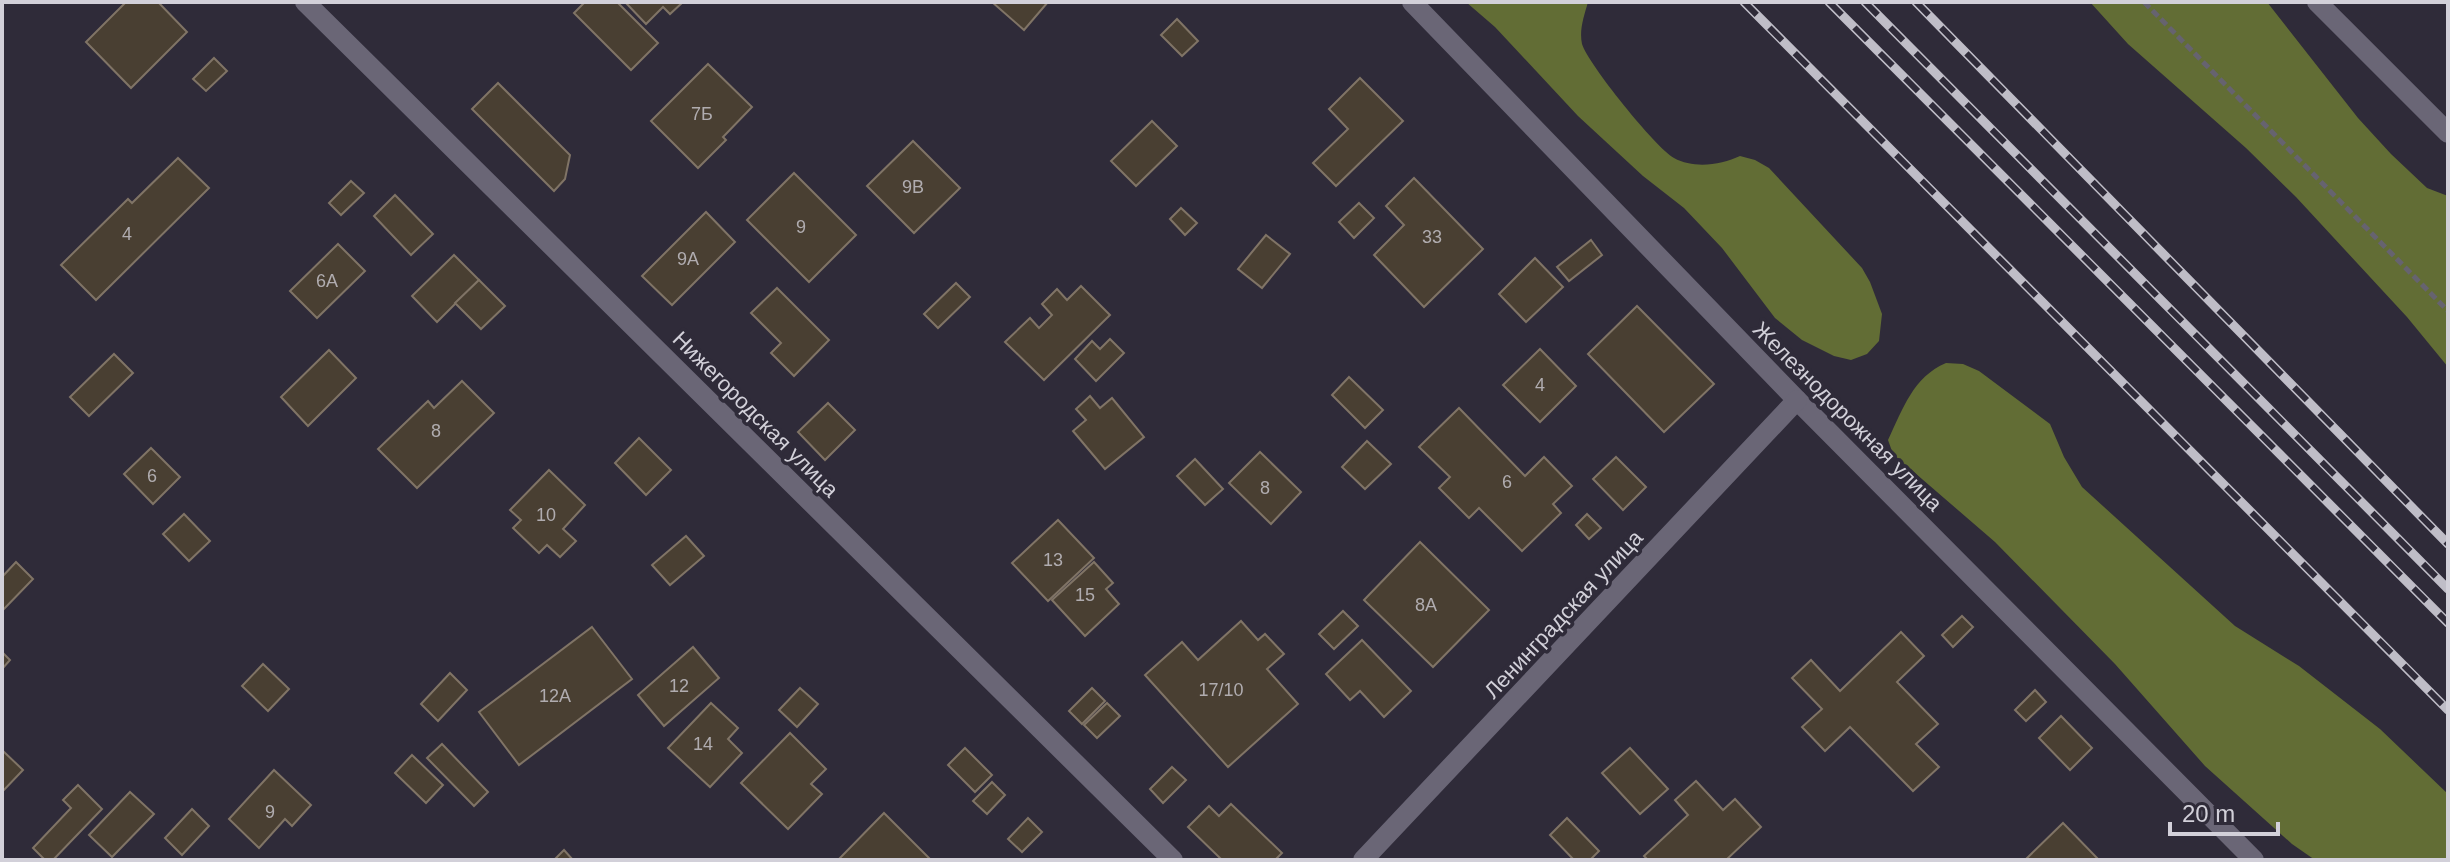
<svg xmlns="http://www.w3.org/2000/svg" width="2450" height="862" viewBox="0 0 2450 862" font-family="Arial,sans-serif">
	<rect width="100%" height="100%" fill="#2f2b39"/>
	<g fill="#626d35">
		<path d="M1466,2H1588C1584,16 1579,30 1582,44C1588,64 1656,148 1674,158C1694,169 1721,165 1740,156L1755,160L1769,168L1862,268L1870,282L1882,314L1879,341L1867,354L1851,360L1834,356L1802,340L1775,318L1722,248L1684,208L1643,176L1578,116L1495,27Z"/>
		<polygon points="2090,2 2267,2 2358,118 2391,154 2427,188 2448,196 2448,367 2407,317 2296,197 2246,148 2128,44"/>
		<path d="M1946,363L1963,364L1979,371L2050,424L2064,457L2082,487L2235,626L2299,666L2380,729L2448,794V860H2315L2292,844L2205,766L2115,664L1995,542L1893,454L1888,440C1903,409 1913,377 1946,363Z"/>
	</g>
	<g fill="#493f32" stroke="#807466" stroke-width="2">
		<polygon points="126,2 158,2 187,32 131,88 86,42"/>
		<polygon points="585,2 617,2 658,43 631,70 574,13"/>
		<polygon points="625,2 683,2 670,14 663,7 646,24"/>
		<polygon points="992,2 1048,2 1024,30"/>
		<polygon points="1177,19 1198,41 1182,56 1161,35"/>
		<polygon points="214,58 227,71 206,91 193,79"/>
		<polygon points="708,64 752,107 723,137 726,140 698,168 651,121"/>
		<polygon points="1360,78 1403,121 1336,186 1313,163 1348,129 1329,109"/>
		<polygon points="498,83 570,155 565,179 554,191 472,109"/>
		<polygon points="1152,121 1177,146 1136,186 1111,161"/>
		<polygon points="913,141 960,188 914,233 867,186"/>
		<polygon points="178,158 209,188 96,300 61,265 128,199 132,203"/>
		<polygon points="794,173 856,235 809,282 747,220"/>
		<polygon points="1414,178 1483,249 1424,307 1374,255 1404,225 1386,206"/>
		<polygon points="351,181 364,193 341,215 329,203"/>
		<polygon points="395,195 433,234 411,255 374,216"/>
		<polygon points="1359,203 1374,218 1354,238 1339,222"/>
		<polygon points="1181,208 1197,223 1185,235 1170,219"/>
		<polygon points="706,212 735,242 672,305 642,276"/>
		<polygon points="1266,235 1290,254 1262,288 1238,269"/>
		<polygon points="1591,240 1602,255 1569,281 1557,267"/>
		<polygon points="338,244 365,271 317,318 290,291"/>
		<polygon points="454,255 479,280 437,322 412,296"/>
		<polygon points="1535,258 1563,287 1526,322 1499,294"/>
		<polygon points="479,280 505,306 481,329 455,303"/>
		<polygon points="956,283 970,297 938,328 924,314"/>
		<polygon points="1081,286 1110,315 1044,380 1005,342 1030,318 1039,328 1052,315 1042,304 1057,289 1067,300"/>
		<polygon points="777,288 829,340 794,376 771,353 781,343 751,313"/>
		<polygon points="1637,306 1714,384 1664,432 1588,354"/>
		<polygon points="1110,339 1124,353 1096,381 1075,359 1092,341 1100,349"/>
		<polygon points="1540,349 1576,386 1540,422 1503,385"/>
		<polygon points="329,350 356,378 308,426 281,397"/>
		<polygon points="114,354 133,373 89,416 70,397"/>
		<polygon points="1349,377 1383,410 1365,428 1332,395"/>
		<polygon points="462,381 494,413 417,488 378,449 428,401 434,408"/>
		<polygon points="1090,396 1100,408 1112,398 1144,437 1105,469 1073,431 1086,420 1076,409"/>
		<polygon points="828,403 855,430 825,460 798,432"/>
		<polygon points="1459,408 1525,476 1544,457 1572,486 1553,504 1561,513 1522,551 1479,508 1469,518 1439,488 1450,477 1419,447"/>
		<polygon points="639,438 671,470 646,495 615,463"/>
		<polygon points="1367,441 1391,464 1365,489 1342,467"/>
		<polygon points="151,448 180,477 153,504 124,474"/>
		<polygon points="1260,452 1301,492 1271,524 1229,483"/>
		<polygon points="1616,457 1646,487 1623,510 1593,479"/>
		<polygon points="1195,459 1223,489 1205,505 1177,476"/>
		<polygon points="549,470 585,505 563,529 576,541 560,557 547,545 539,553 513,528 521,520 510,510"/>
		<polygon points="184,514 210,541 189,561 163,534"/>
		<polygon points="1587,514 1601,528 1589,539 1576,525"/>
		<polygon points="1058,520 1094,558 1048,601 1012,563"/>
		<polygon points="686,536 704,556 670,585 652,565"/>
		<polygon points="1420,542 1489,610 1433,667 1364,600"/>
		<polygon points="16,562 33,579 2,611 2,577"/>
		<polygon points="1094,562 1113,583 1106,589 1119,604 1085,636 1052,600"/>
		<polygon points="1343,611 1358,626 1334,649 1319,634"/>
		<polygon points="1962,616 1973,627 1953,647 1942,635"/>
		<polygon points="1241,621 1258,640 1265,634 1284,654 1267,669 1298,704 1228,767 1145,675 1182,642 1198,660"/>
		<polygon points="592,627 632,679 519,765 479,712"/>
		<polygon points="1901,632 1924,656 1897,682 1938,724 1916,744 1939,767 1913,791 1850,727 1825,751 1802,727 1822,709 1792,678 1811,660 1840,691"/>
		<polygon points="1362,640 1411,691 1384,717 1360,691 1350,700 1326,674"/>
		<polygon points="693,647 719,678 664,726 638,695"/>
		<polygon points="2,652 10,660 2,669"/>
		<polygon points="263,664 289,689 268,711 242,686"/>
		<polygon points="450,673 467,690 438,721 421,704"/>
		<polygon points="800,688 818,704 797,727 779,710"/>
		<polygon points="1092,688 1105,701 1082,724 1069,711"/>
		<polygon points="2035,690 2046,702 2026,721 2015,710"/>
		<polygon points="711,703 738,728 728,739 742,753 710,787 668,748"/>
		<polygon points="1107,703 1120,716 1097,738 1084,725"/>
		<polygon points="2061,716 2092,748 2070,770 2039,738"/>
		<polygon points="790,733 826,769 811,784 822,794 788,829 741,783"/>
		<polygon points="442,744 488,792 474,806 427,758"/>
		<polygon points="965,748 992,775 975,792 948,765"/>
		<polygon points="1630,748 1668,789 1640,814 1602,773"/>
		<polygon points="2,750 23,770 2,792"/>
		<polygon points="412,755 443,785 426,803 395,773"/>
		<polygon points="1172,767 1186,780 1163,803 1150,789"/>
		<polygon points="274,770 311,805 292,826 285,819 259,848 229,819"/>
		<polygon points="1696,781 1723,810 1735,799 1761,827 1726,860 1648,860 1644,856 1688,815 1675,800"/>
		<polygon points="992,782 1005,795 987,814 973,801"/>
		<polygon points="78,785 102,809 53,860 45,860 33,848 71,808 63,800"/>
		<polygon points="130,792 154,814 112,857 89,835"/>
		<polygon points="1231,804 1282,853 1275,860 1222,860 1188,827 1209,806 1219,816"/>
		<polygon points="192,809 209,826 182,855 165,838"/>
		<polygon points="884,813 931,860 838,860"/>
		<polygon points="1028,818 1042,832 1022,852 1008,839"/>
		<polygon points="1567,818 1599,851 1590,860 1574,860 1550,835"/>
		<polygon points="2063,823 2099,860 2025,860"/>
		<polygon points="564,850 573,860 554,860"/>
	</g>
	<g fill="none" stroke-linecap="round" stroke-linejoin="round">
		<polyline stroke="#66636f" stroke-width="5" stroke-dasharray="8 4" stroke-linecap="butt" points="2144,2 2448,311"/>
		<g stroke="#6a6676" stroke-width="20">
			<polyline points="305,2 1173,860"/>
			<polyline points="1412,2 1797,400 2254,860"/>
			<polyline points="2317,2 2448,133"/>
			<polyline points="1363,860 1797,400"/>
		</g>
		<g stroke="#bfbdc7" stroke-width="9">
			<g id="rail">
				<polyline points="1744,2 2448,710"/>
				<polyline points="1829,2 2448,623"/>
				<polyline points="1865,2 2448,589"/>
				<polyline points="1916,2 2448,544"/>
			</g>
		</g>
		<use href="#rail" stroke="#2f2b39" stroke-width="6" stroke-dasharray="18" stroke-linecap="butt"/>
	</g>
	<g text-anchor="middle" stroke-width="7" stroke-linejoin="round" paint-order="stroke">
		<g font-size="18" fill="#b0acaf">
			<text x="702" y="120">7Б</text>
			<text x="913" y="193">9В</text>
			<text x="801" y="233">9</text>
			<text x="127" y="240">4</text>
			<text x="1432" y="243">33</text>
			<text x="688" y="265">9А</text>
			<text x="327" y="287">6А</text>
			<text x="1540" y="391">4</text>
			<text x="436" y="437">8</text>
			<text x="152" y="482">6</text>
			<text x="1507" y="488">6</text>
			<text x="1265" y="494">8</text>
			<text x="546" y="521">10</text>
			<text x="1053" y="566">13</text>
			<text x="1085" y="601">15</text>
			<text x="1426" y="611">8А</text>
			<text x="679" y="692">12</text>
			<text x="1221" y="696">17/10</text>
			<text x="555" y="702">12А</text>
			<text x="703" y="750">14</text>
			<text x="270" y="818">9</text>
		</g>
		<g font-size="22" fill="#d2d0d9" stroke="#2f2b39">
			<text transform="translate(756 414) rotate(45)" y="8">Нижегородская улица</text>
			<text transform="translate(1848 416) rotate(45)" y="8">Железнодорожная улица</text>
			<text transform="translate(1563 614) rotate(-47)" y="8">Ленинградская улица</text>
		</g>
	</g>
	<rect width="2450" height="862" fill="none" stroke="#d2d0d9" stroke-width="8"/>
	<path d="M2170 822v12h108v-12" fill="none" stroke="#d2d0d9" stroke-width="4"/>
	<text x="2182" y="822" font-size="24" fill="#d2d0d9" stroke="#2f2b39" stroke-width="6" paint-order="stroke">20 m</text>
</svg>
